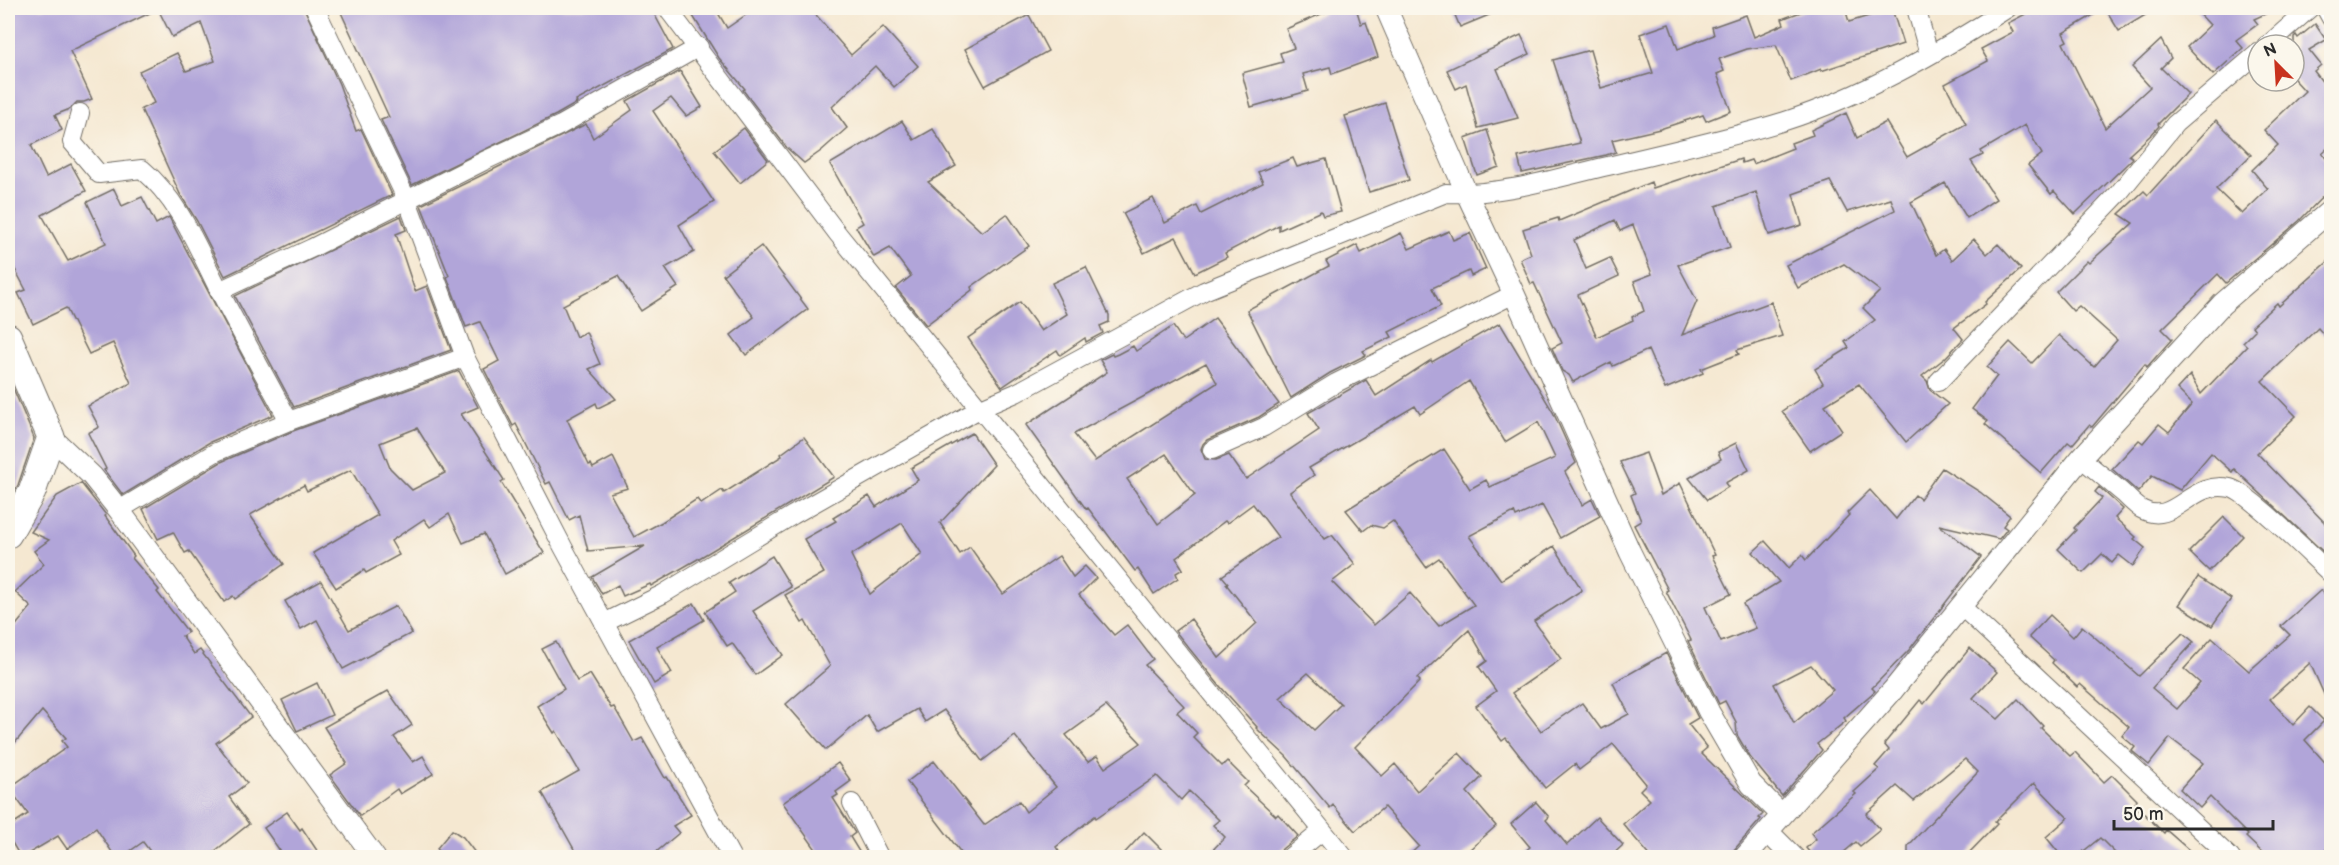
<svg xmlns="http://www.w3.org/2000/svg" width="2339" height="865" viewBox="0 0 2339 865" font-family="'Balsamiq Sans',sans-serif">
	<rect width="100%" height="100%" fill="#fbf7ec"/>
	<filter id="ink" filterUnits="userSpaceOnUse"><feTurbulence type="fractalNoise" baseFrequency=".0167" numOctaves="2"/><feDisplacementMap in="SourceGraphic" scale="12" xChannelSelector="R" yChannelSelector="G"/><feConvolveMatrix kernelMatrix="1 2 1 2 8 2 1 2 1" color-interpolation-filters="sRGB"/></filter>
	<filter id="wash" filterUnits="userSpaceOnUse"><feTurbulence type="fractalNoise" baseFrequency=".008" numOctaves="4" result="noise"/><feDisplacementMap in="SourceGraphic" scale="24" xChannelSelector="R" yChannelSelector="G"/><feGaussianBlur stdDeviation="1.35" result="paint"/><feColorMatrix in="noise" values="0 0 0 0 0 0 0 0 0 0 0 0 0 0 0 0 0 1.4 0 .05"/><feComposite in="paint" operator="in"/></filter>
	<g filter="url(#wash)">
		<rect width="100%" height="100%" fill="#f5e8d1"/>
		<g id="blocks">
			<g fill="#b1a5d9" fill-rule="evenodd">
				<polygon points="8,8 304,8 339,84 356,131 361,129 392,195 225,276 197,221 180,194 141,109 154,103 139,71 177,53 186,71 215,61 201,23 172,37 158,9 70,51 92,99 84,102 77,102 70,109 55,115 62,130 31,145 46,177 71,164 86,191 42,215 68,261 106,243 87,202 114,189 122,206 142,197 156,224 169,217 273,415 210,442 123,495 104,470 106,469 88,433 99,427 88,406 131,383 113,343 89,354 66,308 33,324 18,293 26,290 8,256"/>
				<polygon points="339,8 651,8 673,49 576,101 577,103 556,115 412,185 381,120 389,117"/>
				<polygon points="688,8 715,8 727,28 756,8 810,8 851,55 883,27 918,66 894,87 875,66 832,107 847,128 821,151 804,163 787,148 743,90 745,89 719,58"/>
				<polygon points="1335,8 1356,8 1361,24 1366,22 1378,57 1332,74 1330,67 1303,74 1308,91 1251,107 1242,73 1283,62 1280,53 1294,48 1286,29"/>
				<polygon points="1452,8 1506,8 1460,27"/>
				<polygon points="1811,8 1845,8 1849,22 1892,9 1903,44 1821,71 1821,69 1791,81 1776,45 1747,49 1719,59 1724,71 1717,74 1731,111 1706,121 1703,115 1660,129 1612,140 1616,152 1606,155 1522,173 1518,157 1580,143 1553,60 1590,50 1601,88 1653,73 1640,34 1669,24 1678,49 1714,35 1712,27 1746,15 1754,37 1784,24 1782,19"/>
				<path d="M2037,8H2157L2119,31L2105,8L2063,33L2067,41L2063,43L2105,128L2150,87L2132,67L2161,40L2171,58L2161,68L2188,94L2158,124L2159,126L2152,134L2129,155L2133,158L2128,163L2075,214L2054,191L2051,194L2028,165L2042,154L2025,125L1981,151L1983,155L1971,161L1996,199L1967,218L1945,183L1911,202L1936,255L1944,249L1952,260L1974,239L1987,254L1998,244L2021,269L1985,302L1986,304L1954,328L1963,339L1945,358L1922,376L1927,381L1930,390L1948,404L1906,442L1859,384L1825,405L1842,430L1810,451L1782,411L1823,383L1815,369L1849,348L1845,342L1875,320L1863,308L1880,291L1844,264L1798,288L1786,265L1895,210L1891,199L1847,212L1830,181L1793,194L1802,225L1769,235L1756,192L1716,206L1730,247L1678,265L1697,301L1682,335L1771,302L1782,336L1737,350L1739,354L1701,369L1703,373L1665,389L1648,350L1613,366L1611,362L1573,382L1569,375L1562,371L1552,348L1562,343L1534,283L1531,284L1520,259L1531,254L1523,229L1558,218L1559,221L1651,182L1653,188L1741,159L1742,163L1751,160L1753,164L1793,148L1791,143L1813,135L1811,130L1846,113L1857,138L1886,122L1907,157L1966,124L1945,84L1988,61L1981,49L2013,32L2008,23ZM1615,220L1620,231L1633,225L1652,274L1634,281L1644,311L1632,317L1633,320L1597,337L1578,295L1619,276L1610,258L1586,269L1574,240Z"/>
				<polygon points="2194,8 2278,8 2254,19 2258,24 2236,40 2243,48 2213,75 2187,47 2210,25"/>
				<polygon points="1029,15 1048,51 985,86 965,49"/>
				<polygon points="2315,24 2326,40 2309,50 2321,65 2314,71 2331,93 2331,145 2322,153 2331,165 2331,188 2299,221 2226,283 2218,274 2162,329 2172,339 2147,367 2145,364 2092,427 2089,425 2072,445 2068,442 2041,473 1985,424 1988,421 1972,409 1997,376 1987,367 2010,342 2032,363 2059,335 2094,367 2117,340 2079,306 2073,311 2056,292 2087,261 2089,263 2133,223 2119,214 2144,191 2148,195 2216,120 2251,155 2216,189 2242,214 2268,189 2252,170 2278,145 2264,130 2305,91 2294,79 2294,37 2296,35 2298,38"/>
				<polygon points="1521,35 1530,54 1497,69 1518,118 1478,128 1466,84 1456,89 1447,70"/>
				<polygon points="680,71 702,107 686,116 671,98 653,111 714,202 679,225 694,252 665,268 678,287 641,311 618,276 563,305 576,337 586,332 600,364 589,369 616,399 598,408 596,403 567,419 589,465 591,464 593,468 613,457 628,488 610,493 634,537 662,522 697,499 701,504 722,490 724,493 782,456 781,454 804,437 834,477 696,560 651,586 650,584 623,596 618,585 602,594 592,577 645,546 588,551 579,515 569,520 550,482 546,484 516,424 513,426 484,369 499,361 480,322 466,327 447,277 449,276 421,205 586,124 593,138 632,110 627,101"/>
				<polygon points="1385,103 1409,180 1369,192 1345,116"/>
				<polygon points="902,121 914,140 933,129 956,166 928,182 982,232 1007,214 1029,246 971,287 972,290 926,325 896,288 911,276 890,248 874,257 856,227 863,223 830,164"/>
				<polygon points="744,128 768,160 740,183 714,151"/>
				<polygon points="1487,130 1499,167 1477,175 1465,138"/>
				<polygon points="1293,158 1297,167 1326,159 1341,212 1323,216 1321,211 1279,230 1279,225 1225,253 1227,257 1195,273 1176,237 1144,253 1123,213 1153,198 1165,223 1197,206 1201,214 1263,183 1258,172"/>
				<polygon points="401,216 406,230 396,234 415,291 427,286 451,350 294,407 235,296"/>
				<polygon points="1449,231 1453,240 1470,233 1486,269 1471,276 1469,271 1432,288 1441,306 1389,332 1392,337 1363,351 1366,355 1330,373 1291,398 1247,310 1329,266 1326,261 1357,245 1361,253 1401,233 1409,249"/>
				<polygon points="761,246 808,309 746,355 731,335 754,317 723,275"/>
				<polygon points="2331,259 2331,343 2318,328 2262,381 2296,416 2257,453 2331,529 2331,559 2234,469 2232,472 2211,453 2180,490 2152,476 2138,492 2112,469 2139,440 2143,443 2159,424 2169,432 2192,404 2177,389 2190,375 2201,394 2247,346 2243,342 2255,330 2252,326 2277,303 2279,306"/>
				<polygon points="1086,267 1109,315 1109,322 1100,326 1103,333 1086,342 1085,338 1060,355 1057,350 1002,387 968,338 1020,302 1041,331 1067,314 1052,283"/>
				<path d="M1215,318L1279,404L1259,417L1207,440L1203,444L1201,449L1205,459L1216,460L1229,455L1246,479L1319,430L1308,413L1366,380L1376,396L1431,360L1432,362L1500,323L1553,412L1576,463L1565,472L1582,505L1592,499L1600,516L1560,538L1542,505L1516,517L1514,512L1469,536L1501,580L1554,546L1582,590L1534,621L1561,659L1512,693L1541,731L1582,703L1601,729L1629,714L1613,683L1666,653L1698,718L1688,724L1707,748L1701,753L1763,814L1759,818L1761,819L1734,850L1731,856L1652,858L1623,824L1650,800L1640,790L1646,784L1613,744L1579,770L1575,764L1545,788L1506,738L1502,741L1476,706L1496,691L1479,667L1487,661L1469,630L1417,678L1420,681L1355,747L1382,776L1395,764L1417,791L1459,753L1482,777L1467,792L1496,826L1460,858H1406L1419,846L1384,807L1355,831L1333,805L1330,808L1286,756L1256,728L1257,727L1219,685L1175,631L1191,619L1219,658L1257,623L1226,584L1228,583L1222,576L1278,537L1253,504L1227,523L1225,521L1176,558L1183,569L1176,573L1178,578L1154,594L1138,569L1135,571L1088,508L1086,509L1026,425L1107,372L1100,360L1112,354L1113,356L1118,354L1133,346L1136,351L1173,326L1183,341ZM1206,363L1217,383L1095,461L1074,434ZM1469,381L1505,442L1538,422L1555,458L1490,487L1486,480L1470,489L1444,449L1346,510L1363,531L1371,525L1383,528L1393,521L1426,567L1439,558L1474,605L1439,626L1410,593L1374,625L1332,582L1355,564L1332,535L1325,539L1290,492L1314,475L1309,468L1415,406L1420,414ZM1166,454L1195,495L1158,524L1127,479ZM1308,673L1341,704L1314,730L1280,698Z"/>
				<path d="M459,371L478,407L461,414L504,480L501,482L544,553L505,574L484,534L463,543L449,514L430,527L424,519L391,541L399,555L366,573L364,570L336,588L313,553L378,515L351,470L307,491L304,485L250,515L284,564L235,599L233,596L224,602L189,551L185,553L173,532L158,539L143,509L221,462L293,431ZM417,428L445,473L412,490L390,468L380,443Z"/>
				<polygon points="8,376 34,438 18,485 8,503"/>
				<path d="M972,433L994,465L940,523L960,554L970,547L1003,594L1059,556L1073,577L1085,566L1096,578L1079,595L1114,635L1127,625L1153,659L1145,665L1184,706L1177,712L1197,733L1193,737L1222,766L1227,761L1248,782L1244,786L1276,816L1278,814L1298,836L1282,849L1278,858H1205L1225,837L1213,825L1219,820L1189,791L1181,800L1157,776L1096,818L1095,816L1056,847L1063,858H965L907,782L934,761L984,825L1019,801L1026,812L1056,787L1015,736L982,761L944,710L925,722L917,709L877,732L867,715L826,750L786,704L830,666L805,621L802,623L785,595L824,573L804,539L836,521L833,518L869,496L876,507L918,480L911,468ZM902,523L922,554L870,594L851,555ZM1106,706L1141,743L1105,768L1097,756L1088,762L1066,735Z"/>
				<polygon points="1736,443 1749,470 1725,483 1728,487 1707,500 1689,478 1721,459 1718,452"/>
				<path d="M1646,453L1661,495L1680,483L1715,555L1712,556L1731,594L1705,607L1721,642L1756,628L1743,604L1779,582L1753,552L1765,541L1789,568L1802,555L1806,560L1849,515L1847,513L1870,490L1896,519L1915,495L1920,499L1942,468L1980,492L2010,516L2003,526L2007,529L1999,539L1939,525L1981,557L1909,650L1872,688L1875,691L1844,718L1846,721L1817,744L1822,750L1782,796L1750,757L1737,735L1736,722L1725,701L1719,704L1688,641L1691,640L1666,591L1668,590L1634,525L1641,521L1631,495L1635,493L1620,462ZM1811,665L1833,690L1794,723L1774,684Z"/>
				<polygon points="81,483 106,515 105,516 134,556 132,558 159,590 157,592 188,632 182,636 194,654 200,650 251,717 216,743 247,783 229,797 249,824 206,858 155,858 143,842 120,858 116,858 96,828 67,849 58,836 21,858 8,836 8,827 28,814 9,788 67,747 62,741 66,738 42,711 8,751 8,635 31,607 15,592 44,564 34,551 49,540 31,532 57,496"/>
				<polygon points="2099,487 2123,509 2115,518 2136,537 2134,539 2145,548 2133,566 2119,555 2112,563 2102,554 2083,573 2058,549 2076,530 2074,528 2102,498 2095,492"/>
				<polygon points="2224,517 2243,536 2209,571 2189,552"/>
				<polygon points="772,556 791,587 753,611 783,655 755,675 732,643 727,646 705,612 735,592 729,583"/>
				<polygon points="2198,577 2231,599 2212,626 2179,605"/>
				<polygon points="321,581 349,630 396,606 412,633 343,669 317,620 301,629 285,601"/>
				<polygon points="2321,590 2331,601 2331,710 2310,663 2270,699 2293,725 2310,707 2324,721 2305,740 2331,769 2331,843 2319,858 2268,858 2246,837 2248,835 2210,797 2200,808 2180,789 2203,763 2170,738 2149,765 2132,751 2135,747 2122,736 2129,727 2080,684 2077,687 2052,663 2054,660 2029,637 2050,615 2073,637 2082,626 2139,676 2183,633 2194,642 2152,688 2177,709 2200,683 2184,669 2212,638 2249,671 2290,635 2281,626"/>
				<polygon points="694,603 704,620 657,647 672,673 654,684 629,640"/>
				<polygon points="556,642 577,681 590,674 611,708 614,707 634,742 642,738 665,778 667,777 691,815 673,826 679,833 649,858 579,858 542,792 579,771 556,731 554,733 537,706 564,689 542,649"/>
				<polygon points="1970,648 1997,672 1973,698 1998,719 2018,699 2043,726 2041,728 2070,756 2075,752 2104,782 2112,775 2137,800 2134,804 2164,833 2166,830 2198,858 2150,858 2142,851 2135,858 2120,858 2100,838 2075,858 2063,858 2046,837 2068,818 2034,783 1995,822 1997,824 1964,858 1913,858 1908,853 1908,846 1978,772 1965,759 1914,801 1897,786 1866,814 1880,830 1860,846 1856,842 1837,858 1814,858 1806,848 1816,839 1811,833 1856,794 1854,792 1879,769 1875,766 1889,750 1884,744 1920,700 1924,704"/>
				<polygon points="317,683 332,715 297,731 282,700"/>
				<polygon points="388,691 412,725 394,737 413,762 423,756 433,774 400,794 397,789 360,816 330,775 347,763 324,727"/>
				<polygon points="838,763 851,781 836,792 838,795 833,798 855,833 850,837 863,858 822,858 783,803"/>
				<polygon points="1536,802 1549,817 1546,820 1567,845 1597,817 1623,845 1609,858 1517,858 1530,847 1511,824"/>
				<polygon points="287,812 300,830 302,828 322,858 285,858 264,828"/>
				<polygon points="452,830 463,837 479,858 442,858 437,848"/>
				<polygon points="1144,832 1170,858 1120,858"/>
			</g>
		</g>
	</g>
	<g filter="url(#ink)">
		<use href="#blocks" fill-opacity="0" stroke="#726d65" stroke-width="1.5"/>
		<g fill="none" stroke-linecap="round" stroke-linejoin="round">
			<g stroke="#726d65" stroke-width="20">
				<g id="minor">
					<polyline points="315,8 407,200 465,357 563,547 732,858"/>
					<polyline points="667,8 838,234 1345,858"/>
					<polyline points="1916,8 1929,54"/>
					<polyline points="2268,45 2310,8"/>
					<path d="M80,113L72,142L99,174L142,169C180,201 198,249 220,292C242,335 266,378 289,421"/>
					<polyline points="219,291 312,248 484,161 561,125 699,47"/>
					<polyline points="1938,382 2118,194 2175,124 2258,53"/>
					<polyline points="1212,450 1264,427 1336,383 1514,294"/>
					<path d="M2081,458C2095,470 2110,482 2124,494C2129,499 2135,505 2141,509C2175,528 2190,479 2230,488C2249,492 2314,559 2332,575"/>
					<polyline points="119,510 216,452 289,421 465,357"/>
					<polyline points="1962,607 2231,858"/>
					<path d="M604,623L663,594L793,515L981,408L1016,393L1204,291L1446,193C1500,196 1556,178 1608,166C1666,152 1727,139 1785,121C1863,96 1939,52 2008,8"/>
					<polyline points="852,803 880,858"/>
					<polyline points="1289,858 1322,831"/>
				</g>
			</g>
			<g stroke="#726d65" stroke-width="23">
				<g id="tertiary">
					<polyline points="1386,8 1467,194 1514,294 1630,552 1709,712 1751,784 1781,814"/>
					<polyline points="2327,8 2332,17"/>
					<polyline points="51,437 92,476 119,510 375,858"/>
					<polyline points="1768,832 1794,858"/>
					<polyline points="1744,858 1893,690 2081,458 2222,304 2332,209"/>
				</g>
			</g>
			<g stroke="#726d65" stroke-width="29">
				<polyline id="primary" points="8,337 51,437 32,492 8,534"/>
			</g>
			<use href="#minor" stroke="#fff" stroke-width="18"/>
			<use href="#tertiary" stroke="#fff" stroke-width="21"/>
			<use href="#primary" stroke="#fff" stroke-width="27"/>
		</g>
	</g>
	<rect width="2339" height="865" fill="none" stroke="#fbf7ec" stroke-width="30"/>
	<g transform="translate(2276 63) rotate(336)"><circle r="28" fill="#fbf7ec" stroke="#a8a59f" stroke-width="1.5"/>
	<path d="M0-4.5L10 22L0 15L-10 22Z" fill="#c8321e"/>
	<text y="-9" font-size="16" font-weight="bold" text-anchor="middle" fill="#2b2b2b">N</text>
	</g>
	<path d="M2114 820v9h159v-9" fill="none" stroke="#2b2b2b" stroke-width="3"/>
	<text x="2123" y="820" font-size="18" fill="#2b2b2b" stroke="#fbf7ec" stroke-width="4.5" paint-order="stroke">50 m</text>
</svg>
